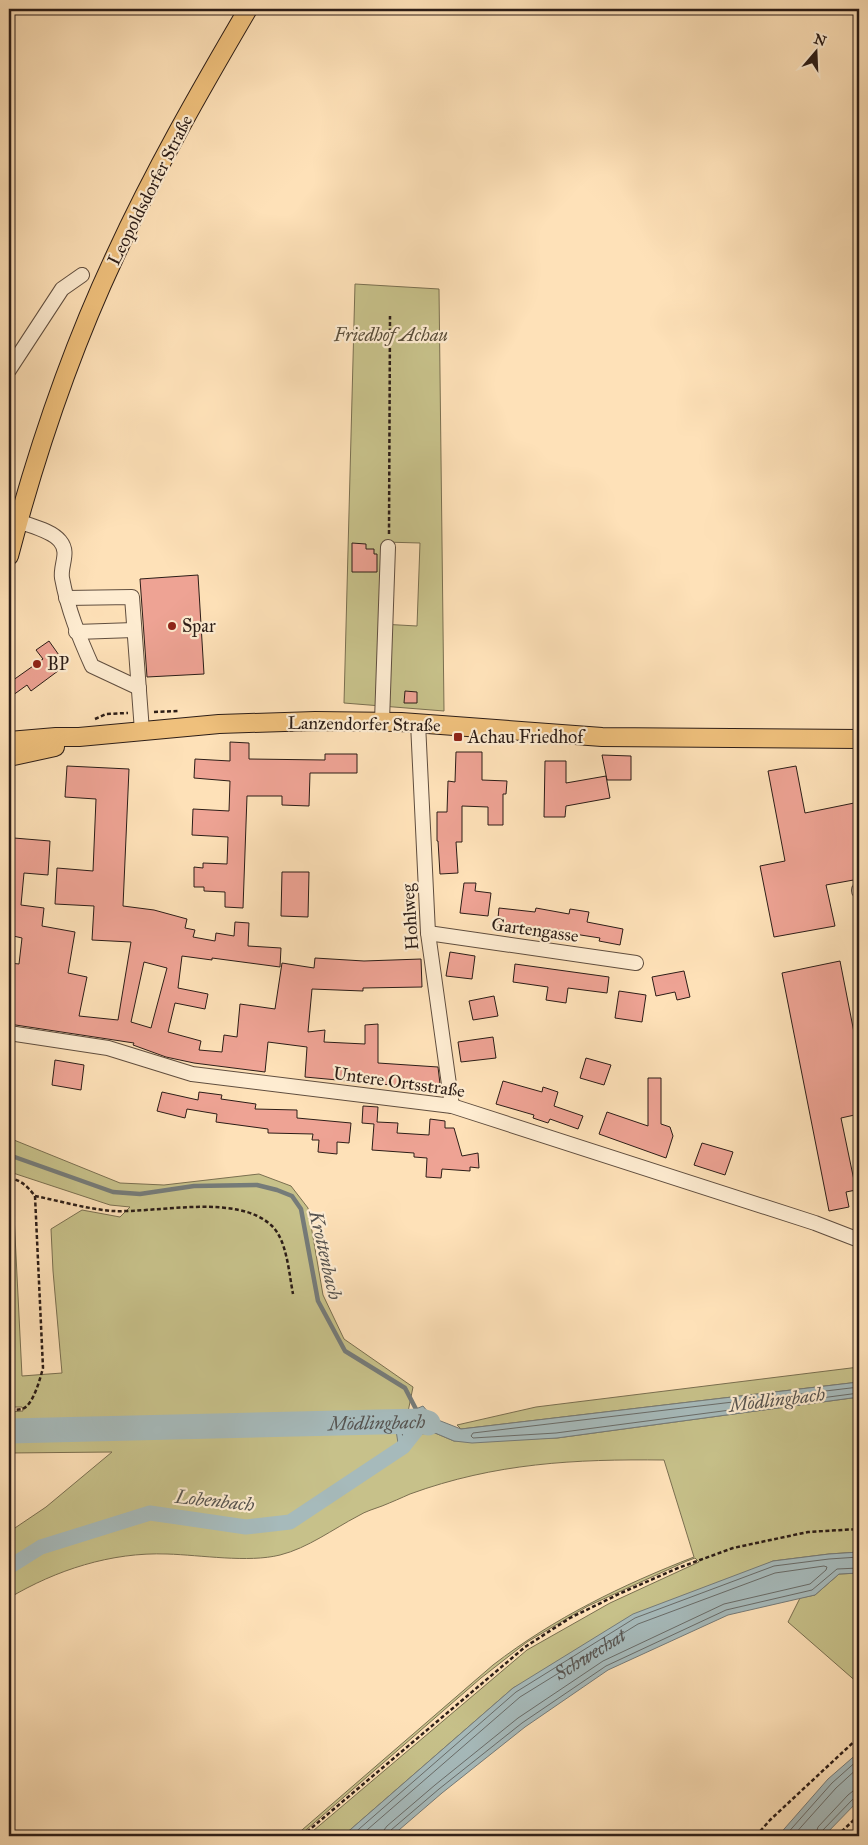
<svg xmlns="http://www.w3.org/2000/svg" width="868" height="1845" viewBox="0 0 868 1845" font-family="'IM FELL Great Primer',serif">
	<rect width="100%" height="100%" fill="#fee1b8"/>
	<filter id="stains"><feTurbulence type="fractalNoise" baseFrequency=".004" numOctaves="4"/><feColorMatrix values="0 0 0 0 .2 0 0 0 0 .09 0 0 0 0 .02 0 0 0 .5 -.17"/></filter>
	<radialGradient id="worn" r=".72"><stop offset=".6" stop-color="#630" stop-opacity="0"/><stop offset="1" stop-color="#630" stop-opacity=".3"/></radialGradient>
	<g fill="#c7c18a" stroke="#7a6f50" fill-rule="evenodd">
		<path d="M355,284L439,289L444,711L344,703ZM384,542L420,543L417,626L381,624Z"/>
		<path d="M9,1138L120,1183L164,1185L259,1174L291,1186L308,1208L323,1295L344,1339L413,1387L408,1412L394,1418L417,1434L435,1433L454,1441L557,1438L859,1397V1552L829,1554L773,1561L513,1688L343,1836H307L527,1650L610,1603L699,1562L695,1558L687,1561L588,1606L527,1642L481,1678L299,1836H295L493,1665C554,1618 622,1585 694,1557L664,1460C575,1459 495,1463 410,1494C401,1498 392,1502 382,1506C374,1509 366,1511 358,1516C333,1529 308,1548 280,1555C248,1563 201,1555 167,1554C111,1552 56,1570 9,1598V1532L46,1507L112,1452L9,1453V1412L23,1411L22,1407H9V1215H14L22,1376L62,1373L53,1271L51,1229L82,1210L120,1217L130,1207L110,1205L10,1172Z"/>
		<polygon points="859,1367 859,1382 461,1429 457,1425 536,1407"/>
		<polygon points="859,1573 859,1684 788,1622 800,1598 815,1595 839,1574"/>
	</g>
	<g fill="#a6babb" stroke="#757b79">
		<polygon points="859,1382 859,1397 557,1438 472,1443 454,1441 435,1433 417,1434 410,1444 398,1443 394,1418 423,1406 433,1418 461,1429"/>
		<polygon points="859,1552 859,1573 839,1574 815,1595 728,1615 608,1670 525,1727 442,1793 392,1836 343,1836 513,1688 633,1614 773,1561 829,1554"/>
		<polygon points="859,1752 859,1800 824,1836 778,1836 828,1779"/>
	</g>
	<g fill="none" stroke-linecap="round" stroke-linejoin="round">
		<g stroke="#696c69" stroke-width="1">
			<polyline points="859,1387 473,1433 471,1436 473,1438 556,1433 859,1393"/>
			<polygon points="421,1412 433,1424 433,1427 416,1429 407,1438 403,1438 400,1421"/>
			<polyline points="351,1836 516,1692 635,1618 774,1566 829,1559 859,1557"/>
			<path id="s1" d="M360,1836L520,1697L638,1624L775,1573L824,1566L827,1567L826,1570L810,1584L724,1604L603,1661L518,1718L435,1785L387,1826L384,1830L383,1836"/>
			<polyline points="389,1836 391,1830 439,1789 522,1723 606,1666 726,1610 812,1590 837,1569 859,1568"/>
			<polyline points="785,1836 832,1783 859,1759"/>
			<polyline points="793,1836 836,1788 859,1767"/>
			<polyline points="815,1836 818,1827 848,1795 853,1791 859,1790"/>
			<polyline points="821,1836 822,1831 853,1799 859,1797"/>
		</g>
		<polyline stroke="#757b79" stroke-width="4.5" points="9,1155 113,1192 140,1194 194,1186 257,1185 277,1190 292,1196 301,1209 318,1301 345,1351 405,1388 418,1413"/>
		<polyline stroke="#a6babb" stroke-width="15" points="9,1567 41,1547 150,1513 246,1527 290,1522 403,1447 418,1428"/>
		<path stroke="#a6babb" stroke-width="25" id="s2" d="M9,1431L422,1421L428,1423"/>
	</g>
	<g fill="#eea394" stroke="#2c1d17" fill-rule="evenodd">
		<polygon points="352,543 366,544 366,549 374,549 374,554 377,554 377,572 352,572"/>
		<polygon points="198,575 204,674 147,677 140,579"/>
		<polygon points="49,641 66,665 31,691 27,685 9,698 9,683 43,659 36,650"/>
		<polygon points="405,691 417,692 417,703 404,703"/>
		<polygon points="230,742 249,743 249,759 325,760 325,754 357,754 357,773 310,773 309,806 282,805 282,796 247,796 243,908 225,907 225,892 204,891 204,887 194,887 194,867 203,868 203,863 227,864 228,837 192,835 193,809 229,811 230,781 194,778 195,759 230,761"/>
		<polygon points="456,752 482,752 482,780 507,781 506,794 503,794 503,825 488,825 488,807 462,806 462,842 456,842 458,873 440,874 438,841 437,841 437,812 447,812 448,781 455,782"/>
		<polygon points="602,755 631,756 631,780 607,780"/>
		<polygon points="545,761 566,761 566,783 606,776 610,798 566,806 565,817 544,817"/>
		<path d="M67,766L129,769L123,906L154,910L187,919L185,928L195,930L193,937L215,941L216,933L234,936L235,922L249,923L248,946L281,948L280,967L212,958V960L182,956L178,988L208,994L205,1009L175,1003L168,1032L201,1041L199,1050L222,1052L224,1035L237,1037L240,1004L275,1009L282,963L314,968L315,958L364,961L421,959L422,987L363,988V991L312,989L308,1032L325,1030L324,1042L365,1044V1025L378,1024V1063L438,1067L440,1084L435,1089L305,1077L307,1047L268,1042L265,1072L194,1063L166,1057L133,1045L134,1043L9,1024V963L19,964L22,938L9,935V892L14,838L50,841L48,875L24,873L21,905L44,908L42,926L75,932L68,973L87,977L79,1016L118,1020L131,942L92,940L94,906L55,904L57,868L93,871L96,799L65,797ZM144,962L167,968L151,1028L131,1022Z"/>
		<polygon points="796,766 805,813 859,802 859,879 826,885 835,926 774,937 760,866 785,861 768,771"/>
		<polygon points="282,872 309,872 308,917 281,916"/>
		<polygon points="464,883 476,883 475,891 491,893 488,916 460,913"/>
		<polygon points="499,908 535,912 536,908 569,914 570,909 589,912 587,922 623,929 620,945 599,941 600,938 555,931 521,927 521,930 497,928"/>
		<polygon points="450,952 475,956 472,979 446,976"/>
		<polygon points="840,961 859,1058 859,1114 841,1118 856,1190 846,1192 849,1207 829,1211 782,973"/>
		<polygon points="515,964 609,977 607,993 568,988 566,1003 546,1000 548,987 513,982"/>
		<polygon points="684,971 690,997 677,1000 675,992 656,996 652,977"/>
		<polygon points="619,991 646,995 642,1022 615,1018"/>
		<polygon points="494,996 498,1016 473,1020 469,1001"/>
		<polygon points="493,1037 496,1058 461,1062 458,1042"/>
		<polygon points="586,1058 611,1065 604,1085 580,1078"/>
		<polygon points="55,1060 84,1065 81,1090 52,1085"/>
		<polygon points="648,1078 661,1078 661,1124 670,1127 673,1136 666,1158 599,1134 607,1112 648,1126"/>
		<polygon points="503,1081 542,1092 543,1087 558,1092 554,1106 583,1116 578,1129 550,1119 548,1123 533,1118 534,1115 496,1104"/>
		<polygon points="162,1092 198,1100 199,1092 222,1095 221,1099 256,1104 255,1109 297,1110 297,1118 351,1123 349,1143 337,1142 337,1154 318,1152 319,1140 312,1140 313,1134 268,1133 268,1129 216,1122 217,1114 187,1109 185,1118 157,1111"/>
		<polygon points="363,1106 378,1107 377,1122 398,1123 397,1133 429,1135 430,1119 445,1121 445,1128 454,1128 462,1156 478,1153 479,1168 470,1167 470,1171 442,1169 441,1178 426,1177 427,1158 414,1157 414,1153 372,1150 374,1124 362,1123"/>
		<polygon points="702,1143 733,1152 725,1175 694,1165"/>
	</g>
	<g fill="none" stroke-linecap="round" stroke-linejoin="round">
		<g stroke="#604e3f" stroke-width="16">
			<g id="minor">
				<polyline points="9,370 62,289 82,275"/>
				<path d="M18,521C30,526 51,530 60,541C70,553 60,565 62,578C68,610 79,637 92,666L139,688"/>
				<polyline points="66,598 132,597 142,731"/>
				<polyline points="76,632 134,630"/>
				<polyline points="382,721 388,547"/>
				<polyline points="418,723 428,933 452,1106"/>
				<polyline points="859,890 859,891"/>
				<polyline points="428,933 636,963"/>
				<polyline points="9,1033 108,1048 192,1074 452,1106 815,1223 859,1240"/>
			</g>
		</g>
		<g stroke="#2c1d17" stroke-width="20">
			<g id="major">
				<path d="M9,556C36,453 70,352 115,256C154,171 201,89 248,9"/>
				<polyline points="9,741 56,737 79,737 219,724 315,721 401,722 602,737 859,739"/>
				<polyline points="9,757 55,747"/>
			</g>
		</g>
		<g stroke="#2c1d17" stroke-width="2.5" stroke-dasharray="4 2.5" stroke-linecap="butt">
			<polyline points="389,534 390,316"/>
			<polyline points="154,712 178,711"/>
			<polyline points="95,719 106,714 128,713"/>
			<path d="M9,1178C21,1180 27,1186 35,1196L43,1368C40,1379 33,1406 22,1409C18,1410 12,1410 9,1410"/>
			<path d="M35,1196C60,1201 87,1209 113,1211C158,1213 238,1193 272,1226C287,1240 289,1274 293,1294"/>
			<polyline points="302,1836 525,1647 570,1618 621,1593 678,1568 733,1548 808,1532 859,1529"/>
			<polyline points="756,1836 770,1820 859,1737"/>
			<polyline points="837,1836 859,1815"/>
		</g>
		<use href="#minor" stroke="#feecd1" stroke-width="14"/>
		<use href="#major" stroke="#efc07c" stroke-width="18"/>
	</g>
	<g fill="#8f2418" stroke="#feecd1" stroke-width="2">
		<circle cx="172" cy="626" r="5"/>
		<circle cx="37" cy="664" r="5"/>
		<rect x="453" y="732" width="10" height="10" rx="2.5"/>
	</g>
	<g text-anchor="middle" stroke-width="4.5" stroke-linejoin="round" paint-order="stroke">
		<g font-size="18" fill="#2c1d17" stroke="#feecd1">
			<text transform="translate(150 190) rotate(-63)" y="6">Leopoldsdorfer Straße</text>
			<text transform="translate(364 724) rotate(1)" y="6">Lanzendorfer Straße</text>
			<text transform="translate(410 917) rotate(-94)" y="6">Hohlweg</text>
			<text transform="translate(535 930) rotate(8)" y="6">Gartengasse</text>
			<text transform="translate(399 1082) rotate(8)" y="6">Untere Ortsstraße</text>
		</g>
		<g font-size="18" font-style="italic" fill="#5a4e3a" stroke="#feecd1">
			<text x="391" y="341">Friedhof Achau</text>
		</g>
		<g font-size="18" fill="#2c1d17" stroke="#feecd1" text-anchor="start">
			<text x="182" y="632">Spar</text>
			<text x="47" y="670">BP</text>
			<text x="468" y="743">Achau Friedhof</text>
		</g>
		<g font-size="19" font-style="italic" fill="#575450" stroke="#feecd1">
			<text transform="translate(326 1255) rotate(77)" y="7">Krottenbach</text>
			<text transform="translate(777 1399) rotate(-7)" y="7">Mödlingbach</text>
			<text dy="7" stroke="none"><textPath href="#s2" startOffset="368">Mödlingbach</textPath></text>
			<text transform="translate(215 1500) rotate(6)" y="7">Lobenbach</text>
			<text dy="7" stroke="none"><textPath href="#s1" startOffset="294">Schwechat</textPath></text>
		</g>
	</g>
	<rect width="868" height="1845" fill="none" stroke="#fee1b8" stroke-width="30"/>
	<rect x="10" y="10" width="848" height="1825" fill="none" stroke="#2c1d17" stroke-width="2.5"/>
	<rect x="15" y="15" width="838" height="1815" fill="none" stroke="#2c1d17"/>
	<g transform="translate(816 52) rotate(19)" stroke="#feecd1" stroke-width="4" paint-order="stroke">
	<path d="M0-4L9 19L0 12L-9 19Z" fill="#2c1d17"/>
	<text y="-8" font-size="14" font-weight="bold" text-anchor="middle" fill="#2c1d17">N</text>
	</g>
	<rect width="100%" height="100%" filter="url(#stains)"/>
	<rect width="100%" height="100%" fill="url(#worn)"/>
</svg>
